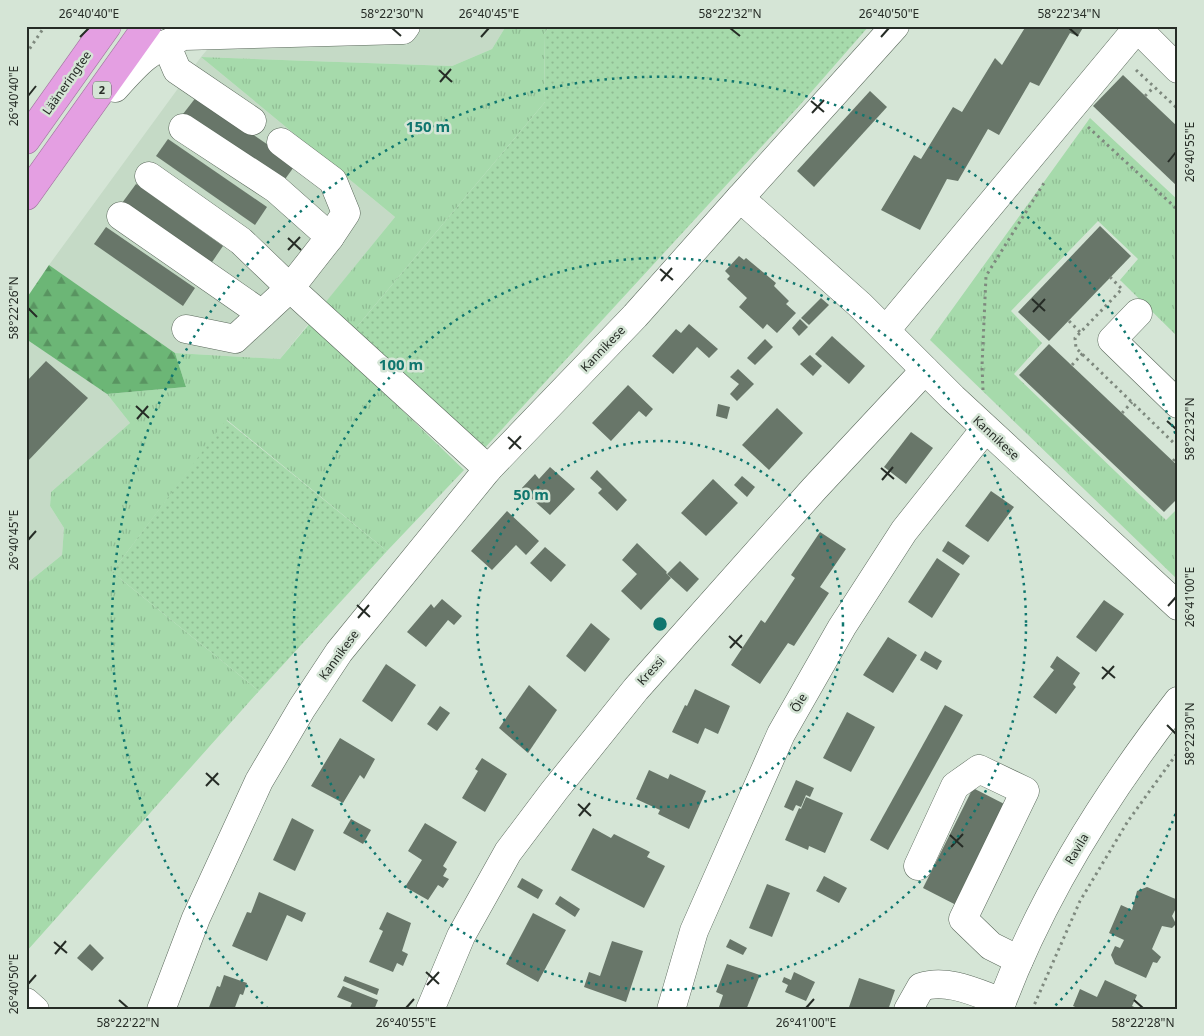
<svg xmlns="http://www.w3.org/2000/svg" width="1204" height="1036" viewBox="0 0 1204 1036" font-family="'Noto Sans',sans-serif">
	<defs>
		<pattern id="grass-tufts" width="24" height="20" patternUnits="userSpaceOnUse" patternTransform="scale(1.25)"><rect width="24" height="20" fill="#a6daab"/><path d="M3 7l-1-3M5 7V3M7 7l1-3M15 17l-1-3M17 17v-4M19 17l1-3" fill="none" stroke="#8fbb93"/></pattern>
		<pattern id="forest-firs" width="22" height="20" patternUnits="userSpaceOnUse" patternTransform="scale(1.25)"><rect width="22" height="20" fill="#6cb676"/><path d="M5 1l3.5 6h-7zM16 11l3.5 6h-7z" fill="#599461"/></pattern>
		<pattern id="park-dots" width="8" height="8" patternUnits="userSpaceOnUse" patternTransform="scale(1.25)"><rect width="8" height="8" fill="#a6daab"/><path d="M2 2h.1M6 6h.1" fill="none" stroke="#8fbb93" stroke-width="1.8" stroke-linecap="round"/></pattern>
	</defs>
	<rect width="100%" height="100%" fill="#d5e5d6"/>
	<g fill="#c5dac6">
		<polygon points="227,26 506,26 492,49 452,66 201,57 395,217 280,359 175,353 49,265 201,57"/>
		<polygon points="26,339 107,394 130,423 51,492 50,506 64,528 62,555 26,584"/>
	</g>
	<g fill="url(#grass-tufts)">
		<polygon points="506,26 550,26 544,34 545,102 350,335 320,309 395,217 201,57 452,66 492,49"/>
		<polygon points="1090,118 1178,200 1178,337 1120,280 1138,259 1098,221 1011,311 1042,343 1014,374 1166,520 1178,508 1178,580 930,340"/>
		<polygon points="311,322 464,470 387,551 227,420 112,572 259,691 26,952 26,584 62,555 64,528 50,506 51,492 130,423 107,394 186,387 175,353 280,359"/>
	</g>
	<polygon fill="url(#forest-firs)" points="49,265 175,353 186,387 107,394 26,339 26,299"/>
	<g fill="url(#park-dots)">
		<polygon points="550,26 869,26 799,106 481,452 350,335 545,102 544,34"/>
		<polygon points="226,420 387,551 259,691 112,572"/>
	</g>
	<g fill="#687669">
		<polygon points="1026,26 1084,26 1078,36 1070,33 1039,86 1030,82 999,135 988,129 958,181 947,179 920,230 881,210 914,155 921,159 953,107 962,112 995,58 1002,65"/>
		<polygon points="1123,75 1178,127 1178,187 1093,106"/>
		<polygon points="870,91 887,107 814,187 797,171"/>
		<polygon points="197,96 296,164 283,182 183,114"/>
		<polygon points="168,139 267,207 255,225 156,156"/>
		<polygon points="136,184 223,246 210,265 122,203"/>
		<polygon points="1100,226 1131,256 1049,341 1018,312"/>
		<polygon points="106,227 195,288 183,306 94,244"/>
		<polygon points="739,256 744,260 746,258 776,283 774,286 789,301 786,304 796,313 777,333 767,324 763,329 739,307 747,298 727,279 730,276 725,271"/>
		<polygon points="821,298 829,305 809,325 801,318"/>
		<polygon points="800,319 808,327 799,336 792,328"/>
		<polygon points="689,324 718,349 709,358 697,347 673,374 652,356 676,329 681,333"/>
		<polygon points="832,336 865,366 849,384 815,354"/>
		<polygon points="765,339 773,347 755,365 747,358"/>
		<polygon points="1049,344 1178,466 1178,498 1164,512 1019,375"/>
		<polygon points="810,355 822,366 813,376 800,364"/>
		<polygon points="46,361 88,398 26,463 26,382"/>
		<polygon points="738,369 754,384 737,401 730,394 739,384 730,377"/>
		<polygon points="628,385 653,409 646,417 639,411 611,441 592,423"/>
		<polygon points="718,404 730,407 727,419 716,416"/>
		<polygon points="777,408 803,433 769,470 742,445"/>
		<polygon points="911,432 933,448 906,484 884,467"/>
		<polygon points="550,467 575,489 550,515 521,489 535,474 539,479"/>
		<polygon points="597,470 627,500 617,511 598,493 602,489 590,478"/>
		<polygon points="742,476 755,487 747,497 734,485"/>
		<polygon points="713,479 738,503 706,536 681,513"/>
		<polygon points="991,491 1014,507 988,542 965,526"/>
		<polygon points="507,511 539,541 526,555 516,545 492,570 471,551"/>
		<polygon points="820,532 846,549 820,587 829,593 794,646 788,643 760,684 731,665 761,620 765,623 795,578 791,575"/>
		<polygon points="948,541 970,556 963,565 942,551"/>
		<polygon points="637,543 667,572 666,573 671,578 641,610 621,591 637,574 622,560"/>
		<polygon points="545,547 566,565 551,582 530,563"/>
		<polygon points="937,558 960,574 932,618 908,602"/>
		<polygon points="680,561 699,579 687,592 667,574"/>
		<polygon points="442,599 462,616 454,625 448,620 426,647 407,632 431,604 434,608"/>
		<polygon points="1104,600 1124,614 1096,652 1076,637"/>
		<polygon points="591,623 610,639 585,672 566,656"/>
		<polygon points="888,637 917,655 893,693 863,675"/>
		<polygon points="925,651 942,661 937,670 920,660"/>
		<polygon points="1057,656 1080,673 1073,684 1076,687 1056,714 1033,697 1054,670 1050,667"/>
		<polygon points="386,664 416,685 392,722 362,701"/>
		<polygon points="529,685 557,710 528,753 499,728"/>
		<polygon points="695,689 730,706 718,734 705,728 698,744 672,732 685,705 687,706"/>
		<polygon points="945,705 963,715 888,850 870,840"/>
		<polygon points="440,706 450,713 437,731 427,724"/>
		<polygon points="847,712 875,727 851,772 823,758"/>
		<polygon points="340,738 375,759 364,779 360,775 343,803 311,786"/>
		<polygon points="482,758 507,774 485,812 462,798 478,771 475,769"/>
		<polygon points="649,770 668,779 670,774 706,791 689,829 658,814 660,810 636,799"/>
		<polygon points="796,780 814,788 810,797 806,795 801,807 796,805 793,811 784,807"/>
		<polygon points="973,788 1012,808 962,908 923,888"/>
		<polygon points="806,797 843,813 825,853 809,846 808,850 785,840 799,808 801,809"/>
		<polygon points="292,818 314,830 295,871 273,860"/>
		<polygon points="351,819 371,830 363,844 343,833"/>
		<polygon points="425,823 457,842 443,866 447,869 443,876 449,879 443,888 438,885 428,900 405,887 422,860 408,851"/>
		<polygon points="593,828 611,838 614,834 650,852 647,857 665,866 644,908 571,870"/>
		<polygon points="824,876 847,888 839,903 816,891"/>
		<polygon points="522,878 543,890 538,899 517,887"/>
		<polygon points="767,884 790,893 772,937 749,928"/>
		<polygon points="1147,887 1178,900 1178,904 1172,916 1176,924 1172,928 1162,926 1152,949 1161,957 1157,963 1153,962 1146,978 1115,964 1111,955 1115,946 1120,948 1124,940 1109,933 1121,905 1132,910 1137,891"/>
		<polygon points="259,892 306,913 302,922 287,915 267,961 232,946 247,912 251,913"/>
		<polygon points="560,896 580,909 575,917 555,904"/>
		<polygon points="387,912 411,923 402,951 408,954 403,966 397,963 393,972 369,962 383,931 379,929"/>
		<polygon points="533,913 566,930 538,982 506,964"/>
		<polygon points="730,939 747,948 743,955 726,947"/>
		<polygon points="612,941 643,951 626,1002 584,987 589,972 600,976"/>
		<polygon points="90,944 104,958 92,971 77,958"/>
		<polygon points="727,964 760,975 746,1010 718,1010 723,995 716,992"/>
		<polygon points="794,972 815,982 806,1001 785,992 788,985 782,982 784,977 791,980"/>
		<polygon points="224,975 247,983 243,995 240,994 234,1010 208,1010 217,986 220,987"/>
		<polygon points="345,976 379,989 377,995 343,981"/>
		<polygon points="859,978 895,990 888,1010 848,1010"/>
		<polygon points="1105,980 1137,995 1132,1006 1141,1010 1082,1010 1073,1006 1080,989 1097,997"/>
		<polygon points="343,986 378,1000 374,1010 349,1010 352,1003 337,997"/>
	</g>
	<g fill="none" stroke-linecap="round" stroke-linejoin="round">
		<g stroke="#5b695c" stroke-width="29">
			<g id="minor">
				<polyline points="1137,28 1178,69"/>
				<polyline points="166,44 177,70 252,121"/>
				<path d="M115,88C139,61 149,50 184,36L403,30L406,26"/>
				<polyline points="183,128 276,189 330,237"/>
				<polyline points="149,176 241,241 290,288 488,469"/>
				<polyline points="740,198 895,26"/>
				<polyline points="121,216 262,314"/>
				<polyline points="1138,313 1112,340 1178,404"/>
				<polyline points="186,329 235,339 290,288 330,237 346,213 333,181 281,142"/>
				<polyline points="886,330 1139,26"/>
				<polyline points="918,866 955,786 979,769 1025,791 963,919 991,946 1019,960"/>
				<polyline points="26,1002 35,1010"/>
				<polyline points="161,1010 196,918 259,781 302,708 339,652 488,469 635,316 740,198 860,305 953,398 1178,606"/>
				<polyline points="430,1010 461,936 508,852 554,791 636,689 814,489 925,370"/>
				<polyline points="671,1010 694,931 781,734 842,627 904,531 985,429"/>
				<path d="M908,1010L921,987C947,978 977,993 1002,1002"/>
				<path d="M999,1010C1040,898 1105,795 1178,701"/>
			</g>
		</g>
		<g stroke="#a277a0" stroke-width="29">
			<g id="highway">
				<polyline points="26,140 107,26"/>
				<polyline points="26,196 147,26"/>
			</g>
		</g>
		<g stroke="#7e897e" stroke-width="3" stroke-dasharray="2.5 4" stroke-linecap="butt">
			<polyline points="26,54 45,26"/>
			<polyline points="1136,70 1178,109"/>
			<polyline points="1145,96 1154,87"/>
			<polyline points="1088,127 1178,210"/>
			<polyline points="1110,277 1122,289 1075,338 1076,348 1178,447"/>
			<polyline points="1069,321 1080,332"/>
			<polyline points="1072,365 1083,353"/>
			<polyline points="983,390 982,366 986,276 1044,183"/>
			<polyline points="1122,413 1132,402"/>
			<polyline points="1173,461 1178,456"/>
			<polyline points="1032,1010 1080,901 1128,821 1178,752"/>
		</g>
		<use href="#minor" stroke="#fff" stroke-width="28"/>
		<use href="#highway" stroke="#e49fe2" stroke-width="28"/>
	</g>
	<path fill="none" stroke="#262c26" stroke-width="2" d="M392,28L401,36M730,28L740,36M1069,28L1078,36M80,37L89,28M481,37L489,28M881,37L889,28M439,70L452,82M440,82L451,69M28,96L36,86M811,101L824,112M812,113L824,100M1168,162L1176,152M288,238L301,250M288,250L300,237M660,269L673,280M661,281L672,268M1032,299L1045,311M28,308L37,317M1033,312L1045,299M136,406L149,418M137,419L148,406M1167,421L1176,429M508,437L521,449M509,449L521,436M881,468L894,479M882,480L893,467M28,540L36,531M357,605L370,617M1168,606L1176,597M358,618L369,605M729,636L742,648M730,648L742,635M1102,667L1115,678M1102,679L1114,666M1167,725L1176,734M206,773L219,785M206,786L218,773M578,804L591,816M579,816L590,803M950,835L963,847M951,847L963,834M54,942L67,953M55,954L66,941M426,972L439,984M28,984L36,975M427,985L439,972M119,1000L128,1008M1134,1000L1143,1008M406,1008L414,999M806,1008L814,999"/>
	<g fill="none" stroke="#0f766e" stroke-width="2.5" stroke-dasharray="2.5 5">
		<circle cx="660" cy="624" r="183"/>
		<circle cx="660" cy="624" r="366"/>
		<path d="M1178 807A549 549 0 0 1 1052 1009M268 1009A549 549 0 1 1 1178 441"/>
	</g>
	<g text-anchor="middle" stroke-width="5" stroke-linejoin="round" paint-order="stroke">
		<rect fill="#d5e5d6" stroke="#5a645b" stroke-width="1" x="93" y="81.5" width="18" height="17" rx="4"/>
		<g font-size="11" font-weight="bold" fill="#262c26">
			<text x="102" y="94">2</text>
		</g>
		<g font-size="12" fill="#262c26" stroke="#d5e5d6">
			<text transform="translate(67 83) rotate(-55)" y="4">Lääneringtee</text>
			<text transform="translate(603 349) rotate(-46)" y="4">Kannikese</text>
			<text transform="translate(996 438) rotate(43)" y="4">Kannikese</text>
			<text transform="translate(339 655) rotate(-54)" y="4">Kannikese</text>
			<text transform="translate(651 671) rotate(-48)" y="4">Kressi</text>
			<text transform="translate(799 703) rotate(-60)" y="4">Õie</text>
			<text transform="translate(1077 849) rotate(-59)" y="4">Ravila</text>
		</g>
	</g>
	<circle cx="660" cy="624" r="8" fill="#0f766e" stroke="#d5e5d6" stroke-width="2.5"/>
	<g font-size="15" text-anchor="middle" font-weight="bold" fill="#0f766e" stroke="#d5e5d6" stroke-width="5" stroke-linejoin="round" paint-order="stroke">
		<text x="428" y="132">150 m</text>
		<text x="401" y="370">100 m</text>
		<text x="531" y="500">50 m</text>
	</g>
	<rect width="1204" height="1036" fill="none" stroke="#d5e5d6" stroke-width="55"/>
	<rect x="28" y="28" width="1148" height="980" fill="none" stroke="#262c26" stroke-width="2"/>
	<g font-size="12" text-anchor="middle" fill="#262c26">
		<text x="89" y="18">26°40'40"E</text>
		<text x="392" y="18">58°22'30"N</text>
		<text x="489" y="18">26°40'45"E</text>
		<text x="730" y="18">58°22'32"N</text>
		<text x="889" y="18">26°40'50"E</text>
		<text x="1069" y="18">58°22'34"N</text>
		<text transform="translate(14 96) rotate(-90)" y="4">26°40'40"E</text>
		<text transform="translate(1190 152) rotate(-90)" y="4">26°40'55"E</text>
		<text transform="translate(14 308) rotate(-90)" y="4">58°22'26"N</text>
		<text transform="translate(1190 429) rotate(-90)" y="4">58°22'32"N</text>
		<text transform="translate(14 540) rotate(-90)" y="4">26°40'45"E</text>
		<text transform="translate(1190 597) rotate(-90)" y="4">26°41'00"E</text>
		<text transform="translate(1190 734) rotate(-90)" y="4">58°22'30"N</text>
		<text transform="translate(14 984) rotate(-90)" y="4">26°40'50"E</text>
		<text x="128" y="1027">58°22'22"N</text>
		<text x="406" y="1027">26°40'55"E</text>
		<text x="806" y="1027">26°41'00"E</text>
		<text x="1143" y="1027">58°22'28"N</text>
	</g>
</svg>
